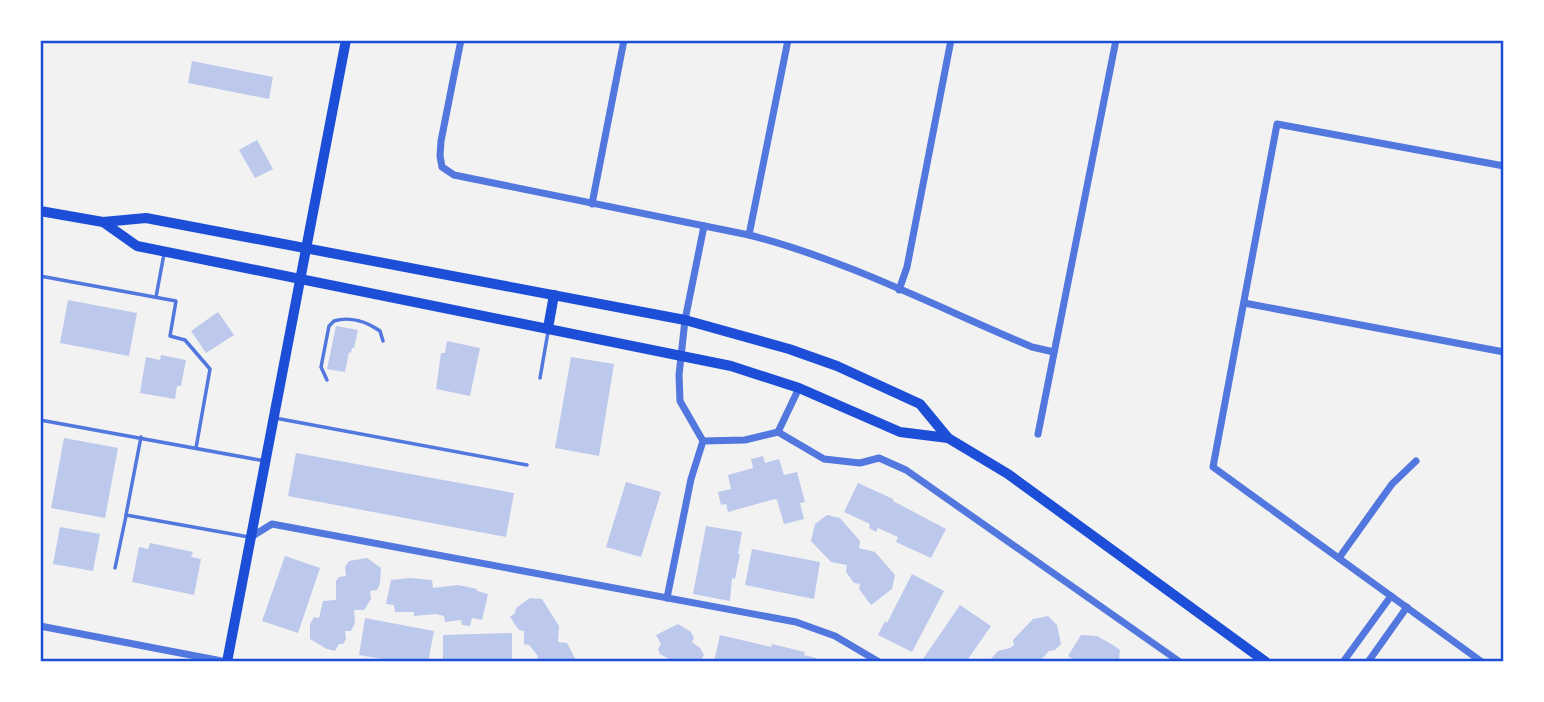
<svg xmlns="http://www.w3.org/2000/svg" width="1544" height="702" viewBox="0 0 1544 702" font-family="'Zilla Slab',serif">
	<rect width="100%" height="100%" fill="#f2f2f2"/>
	<g fill="#bdc9ec">
		<polygon points="192,61 273,77 269,99 188,83"/>
		<polygon points="257,140 273,169 255,178 239,150"/>
		<polygon points="68,300 137,313 129,356 60,343"/>
		<polygon points="218,312 234,335 206,353 191,331"/>
		<polygon points="336,326 358,330 354,348 352,348 351,353 349,352 345,372 327,369"/>
		<polygon points="447,341 480,348 470,396 436,389 441,353 445,353"/>
		<polygon points="161,355 186,360 181,386 177,386 175,399 140,393 146,357 160,360"/>
		<polygon points="571,357 614,364 599,456 555,448"/>
		<polygon points="64,438 118,448 105,518 51,508"/>
		<polygon points="296,453 514,493 506,537 288,496"/>
		<polygon points="763,456 765,463 779,459 784,475 797,472 805,502 800,503 804,519 784,524 777,500 775,499 728,512 726,504 721,505 718,492 731,489 728,475 753,468 751,459"/>
		<polygon points="626,482 661,492 641,557 606,547"/>
		<polygon points="858,483 893,499 893,501 946,529 931,558 896,542 898,537 878,528 876,532 869,528 870,524 844,512"/>
		<polygon points="827,515 840,518 860,541 859,548 875,552 895,575 892,589 871,605 859,589 860,584 854,583 846,572 847,565 831,562 811,541 815,524"/>
		<polygon points="706,526 742,532 738,554 740,554 735,579 732,578 730,601 693,594"/>
		<polygon points="60,527 100,534 93,571 53,564"/>
		<polygon points="150,543 193,552 191,557 201,559 194,595 132,582 139,547 148,549"/>
		<polygon points="752,549 820,562 814,599 745,585"/>
		<polygon points="285,556 320,568 298,633 262,621"/>
		<polygon points="367,558 381,568 380,584 377,590 370,591 371,599 364,610 354,610 355,623 351,631 345,631 346,639 343,644 339,644 335,651 327,649 310,639 310,624 314,617 319,618 323,601 336,600 336,581 339,577 346,576 345,567 349,561"/>
		<polygon points="912,574 944,591 912,652 878,635 885,621 887,623"/>
		<polygon points="410,578 432,580 433,588 458,585 477,589 477,591 488,594 482,620 472,618 470,626 462,625 461,620 445,622 444,616 436,614 414,616 414,612 395,612 394,605 386,604 391,580"/>
		<polygon points="530,598 542,599 559,626 558,642 567,643 577,662 537,662 538,656 529,645 524,644 524,631 519,630 510,617 515,613 516,608"/>
		<polygon points="960,605 991,626 966,662 921,662"/>
		<polygon points="1048,616 1057,625 1061,644 1055,650 1049,651 1039,662 988,662 998,651 1010,648 1014,645 1013,640 1033,619"/>
		<polygon points="365,618 434,631 428,662 400,662 359,655"/>
		<polygon points="678,624 691,632 694,638 692,642 700,648 704,655 700,662 667,662 669,659 660,654 658,649 661,644 656,635"/>
		<polygon points="512,633 512,662 443,662 443,635"/>
		<polygon points="720,635 771,647 772,644 805,652 804,655 816,658 815,662 714,662"/>
		<polygon points="1081,635 1097,636 1113,645 1120,650 1119,659 1123,662 1077,662 1068,656"/>
	</g>
	<g fill="none" stroke-linecap="round" stroke-linejoin="round">
		<g stroke="#5277de" stroke-width="3.5">
			<polyline points="40,276 176,301 170,336 185,340 210,369 196,448"/>
			<polyline points="156,297 164,254"/>
			<polyline points="540,378 548,332"/>
			<path d="M327,380L321,367L329,326L334,321C350,316 367,322 380,331L383,341"/>
			<polyline points="275,418 527,465"/>
			<polyline points="40,420 265,461"/>
			<polyline points="141,437 126,515 249,537"/>
			<polyline points="115,568 126,516"/>
		</g>
		<g stroke="#5277de" stroke-width="7">
			<path d="M461,40L441,141L440,156L442,167L454,175L749,235C847,260 939,308 1032,347L1054,352"/>
			<polyline points="592,204 624,40"/>
			<polyline points="749,235 788,40"/>
			<polyline points="899,290 907,267 951,40"/>
			<polyline points="1244,303 1504,352"/>
			<polyline points="799,388 778,432 824,459 860,463 879,458 906,470 1180,662"/>
			<polyline points="1038,434 1116,40"/>
			<polyline points="703,441 745,440 778,432"/>
			<polyline points="251,537 272,524 796,622 835,636 879,662"/>
			<polyline points="1339,558 1392,484 1416,461"/>
			<polyline points="667,598 691,479 703,441 680,401 679,375 685,320 704,226"/>
			<polyline points="40,626 227,662"/>
			<polyline points="1343,662 1391,596"/>
			<polyline points="1368,662 1407,607"/>
			<polyline points="1482,662 1213,467 1277,124 1504,166"/>
		</g>
		<polyline stroke="#1d4ed8" stroke-width="10" points="227,662 346,40"/>
		<g stroke="#1d4ed8" stroke-width="10">
			<polyline points="40,211 103,222 146,218 685,320 789,349 837,366 920,404 948,438 1008,474 1266,662"/>
			<polyline points="103,222 137,246 731,366 799,388 900,432 948,438"/>
			<polyline points="548,328 554,295"/>
		</g>
	</g>
	<rect width="1544" height="702" fill="none" stroke="#ffffff" stroke-width="84"/>
	<rect x="42" y="42" width="1460" height="618" fill="none" stroke="#1d4ed8" stroke-width="2.5"/>
</svg>
